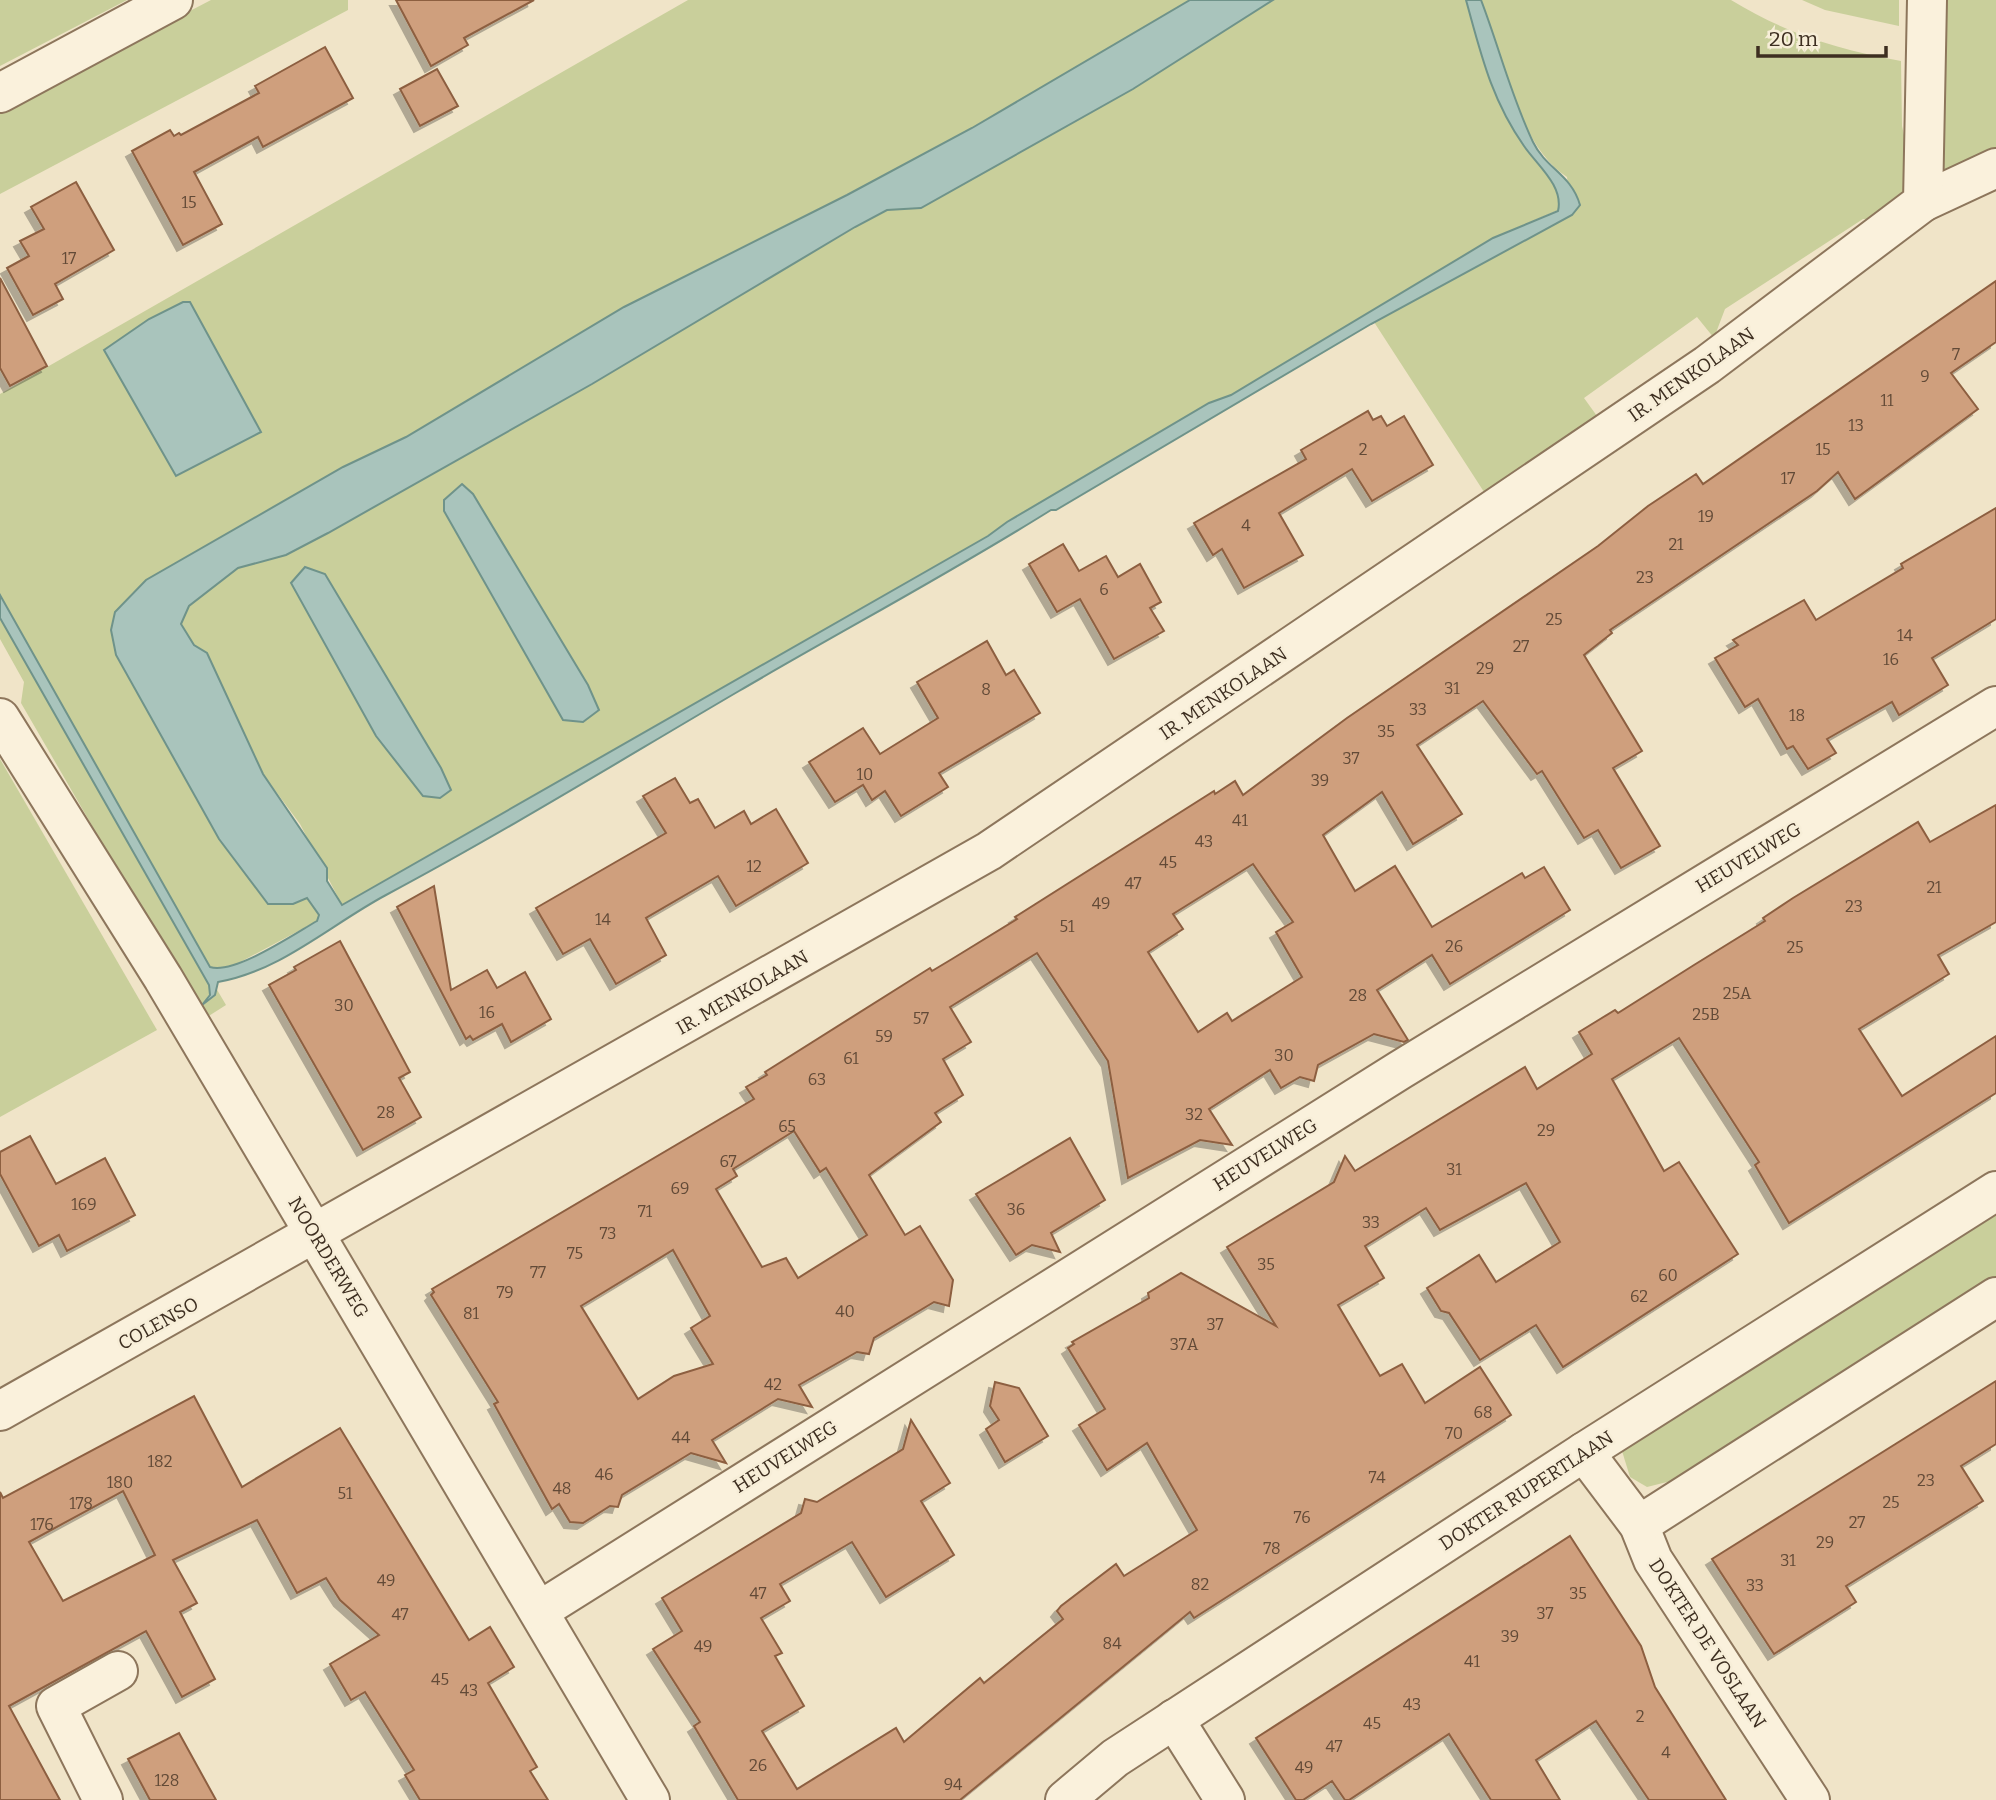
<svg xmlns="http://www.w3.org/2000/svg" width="1996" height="1800" viewBox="0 0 1996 1800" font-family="Bitter,serif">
	<defs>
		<filter id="shadow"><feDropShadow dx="-6" dy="6" stdDeviation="0" flood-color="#0004"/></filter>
	</defs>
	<rect width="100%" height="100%" fill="#f0e4c8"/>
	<g fill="#c9cf9b" fill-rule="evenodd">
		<polygon points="0,0 127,0 0,66"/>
		<polygon points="211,0 348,0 348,10 0,194 0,110"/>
		<path d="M688,0H1190L972,128L847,195L624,307L406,437L343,467L146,580L219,839L268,903L293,904L307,898L320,915L317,921L229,968L210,967L0,595V394ZM183,302L176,476L104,350L149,319Z"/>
		<path d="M1273,0H1466C1481,54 1492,99 1524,146C1537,166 1564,186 1558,210L1493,238L1231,395L1209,403L1007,522L988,536L342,905L300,824L263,774L207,653L194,645L181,623L189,606L238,568L286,555L328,533L592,384L855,227L887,210L921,208L1133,89ZM463,485L473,494L526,584L563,720L444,511Z"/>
		<path d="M1481,0H1731C1787,34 1836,49 1901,61L1902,126L1915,187L1884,220L1863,219L1725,309L1714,338L1697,317L1584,398L1597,416L1486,495L1374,322L1572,215L1567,177C1518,145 1499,54 1481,0Z"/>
		<polygon points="1802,0 1899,0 1899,26 1825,10"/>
		<polygon points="1940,0 1996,0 1996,153 1942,187"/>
		<polygon points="0,618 209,985 210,995 215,995 216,988 226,1005 204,1019 21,703 24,682 0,639"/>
		<polygon points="0,759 157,1030 0,1117"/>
		<polygon points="1996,1212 1996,1277 1679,1479 1647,1487 1630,1477 1622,1451 1638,1440"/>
	</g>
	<g fill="#a9c4bc" stroke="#6f938a" stroke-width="2">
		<path d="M1190,0H1273L1133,89L921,208L887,210L855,227L592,384L328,533L286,555L238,568L189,606L181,624L194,645L207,653L263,774L327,868V881L342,905L988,536L1007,522L1209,403L1231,395L1493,238L1558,211C1564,186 1537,165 1524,146C1491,99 1481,54 1466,0H1481C1499,47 1511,96 1533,142C1546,169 1571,174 1580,205L1572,215L1371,324L1056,510H1051C949,574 843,630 739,691C621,760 506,831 386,895C330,925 281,971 218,982L215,995L202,1005L210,995L209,985L0,618V595L210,967C234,975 294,934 317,921L319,915L307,898L293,904H268L219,839L116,655L111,630L115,612L146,580L343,467L406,437L624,307L847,195L972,128Z"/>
		<polygon points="183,302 190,302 261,432 176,476 104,350 149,319"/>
		<polygon points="462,484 473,494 588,685 599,710 583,722 563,720 444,511 444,500"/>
		<polygon points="305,567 325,574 441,768 451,790 440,798 423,796 376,736 291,583"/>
	</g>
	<g fill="#cf9f7d" stroke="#8d5f41" stroke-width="2" fill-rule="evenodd" filter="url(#shadow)">
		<polygon points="396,0 534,0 464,38 468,45 431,66"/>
		<polygon points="325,47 353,98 263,147 258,137 194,172 222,224 183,245 132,151 170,130 174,136 179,133 181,135 259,93 255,86"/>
		<polygon points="437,69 458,106 420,126 400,89"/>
		<polygon points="76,182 114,250 55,284 63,299 33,315 7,268 29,256 20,241 44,229 31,207"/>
		<polygon points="0,278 47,366 10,386 0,368"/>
		<path d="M1996,281V342L1951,373L1978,409L1855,499L1838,472L1817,491L1610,630L1612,633L1584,655L1642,751L1613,768L1660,846L1621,868L1598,830L1584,838L1542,771L1537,774L1483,701L1417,745L1462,814L1413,844L1382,792L1323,835L1355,891L1395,866L1432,927L1522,873L1525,878L1544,867L1570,910L1450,984L1432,955L1377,990L1408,1040L1404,1042L1374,1034L1318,1065L1314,1081L1300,1077L1281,1088L1270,1070L1209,1109L1232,1145L1200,1140L1128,1178L1108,1061L1037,953L950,1007L971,1042L943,1059L963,1095L935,1113L941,1122L869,1175L905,1235L920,1226L953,1280L949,1306L934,1302L874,1338L869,1354L857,1352L799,1385L812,1407L778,1399L712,1440L726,1463L691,1453L622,1495L618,1507L610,1506L583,1523L570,1522L559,1504L552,1509L494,1404L498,1402L431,1295L434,1292L432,1289L754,1099L746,1087L767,1075L765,1072L930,968L932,971L952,959L1017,919L1015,917L1214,791L1215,794L1235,781L1243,795L1347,718L1598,546L1648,506L1696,474L1703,484ZM1253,864L1293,922L1276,932L1302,977L1232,1021L1227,1013L1198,1032L1148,952L1183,929L1173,914ZM794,1131L820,1172L826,1168L867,1235L798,1278L786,1258L762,1267L716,1189L737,1176L733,1169ZM673,1250L710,1316L691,1328L713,1364L674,1376L638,1399L581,1306Z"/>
		<polygon points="1368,411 1373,420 1381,416 1387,426 1404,416 1433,465 1372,501 1352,469 1279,513 1303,555 1244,588 1222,549 1213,555 1194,523 1306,459 1301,450"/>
		<polygon points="1996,508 1996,619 1932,658 1948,685 1899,715 1892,702 1827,739 1836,753 1808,769 1793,746 1787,749 1758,699 1745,707 1715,658 1738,645 1733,640 1804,600 1816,620 1903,568 1901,564"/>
		<polygon points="1063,544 1079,571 1106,556 1118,577 1140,564 1161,602 1150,608 1164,631 1114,659 1080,599 1057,612 1029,564"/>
		<polygon points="987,641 1006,675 1014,670 1040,713 939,773 948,787 901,816 885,791 872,800 863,785 835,802 809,762 863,728 880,754 938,718 917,682"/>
		<polygon points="675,778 690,803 698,799 715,828 744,811 751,824 776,809 808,863 736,906 718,876 646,918 666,955 616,984 590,939 563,954 536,908 666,833 643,796"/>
		<polygon points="1996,805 1996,922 1938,955 1949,974 1859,1029 1902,1096 1996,1036 1996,1093 1789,1223 1755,1165 1759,1162 1679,1038 1612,1079 1664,1171 1679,1162 1738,1254 1563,1367 1536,1325 1480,1360 1449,1313 1441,1311 1427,1288 1479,1255 1496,1282 1560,1242 1526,1183 1440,1230 1426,1208 1365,1246 1384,1278 1338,1305 1380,1376 1402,1364 1425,1403 1480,1367 1511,1415 1194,1618 1190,1612 960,1800 738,1800 694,1726 700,1722 653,1649 682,1631 662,1598 801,1513 805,1499 817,1502 903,1449 911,1420 950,1483 921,1501 954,1555 886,1597 852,1542 780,1584 790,1601 761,1618 782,1653 775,1656 804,1706 762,1731 797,1789 896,1728 904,1742 980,1678 984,1683 1063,1619 1057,1611 1061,1606 1116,1564 1124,1576 1197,1530 1147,1443 1107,1470 1079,1425 1105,1409 1068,1348 1074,1344 1072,1342 1149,1298 1148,1293 1181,1273 1276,1326 1227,1247 1334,1182 1345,1156 1355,1171 1525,1067 1537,1089 1592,1054 1579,1032 1615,1010 1618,1013 1694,965 1765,921 1763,918 1793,898 1918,822 1930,842"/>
		<polygon points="434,886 451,990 487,970 497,988 525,972 551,1019 511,1042 502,1024 473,1040 470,1036 466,1039 397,907"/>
		<polygon points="340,941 410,1072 399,1078 421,1117 363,1150 269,985 296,970 294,967"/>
		<polygon points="30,1136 56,1184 105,1158 135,1215 67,1251 59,1235 39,1246 0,1174 0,1152"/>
		<polygon points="1070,1138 1105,1200 1051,1233 1060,1252 1032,1245 1016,1255 976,1194"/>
		<polygon points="1996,1381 1996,1444 1961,1466 1983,1501 1846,1586 1856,1602 1774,1654 1712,1559"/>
		<polygon points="995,1382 1019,1388 1048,1436 1005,1462 986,1429 999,1420 990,1406"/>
		<path d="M194,1396L242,1487L340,1428L469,1640L490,1627L514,1667L488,1683L537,1767L530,1771L548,1800H420L405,1775L414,1770L365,1692L351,1700L330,1664L379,1635L340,1600L326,1578L297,1593L257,1520L173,1560L197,1603L180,1612L215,1679L182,1697L146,1631L9,1706L60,1800H0V1492L3,1498ZM123,1491L155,1555L63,1601L29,1542Z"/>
		<polygon points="1570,1536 1641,1646 1655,1687 1726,1800 1649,1800 1596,1721 1536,1760 1560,1800 1491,1800 1449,1734 1349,1800 1345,1800 1332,1781 1303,1800 1296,1800 1256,1738"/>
		<polygon points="179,1733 216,1800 150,1800 128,1759"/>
	</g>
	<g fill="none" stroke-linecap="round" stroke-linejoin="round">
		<g stroke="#8d765c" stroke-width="42">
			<g id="minor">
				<polyline points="0,93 173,0"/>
				<polyline points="1923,202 1996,168"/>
				<polyline points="0,718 163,978 650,1800"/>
				<polyline points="0,1411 989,851 1707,365 1923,202 1927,0"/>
				<polyline points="1584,1452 1639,1525 1653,1560 1810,1800"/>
				<polyline points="1639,1525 1996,1297"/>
				<polyline points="539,1611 1400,1070 1996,706"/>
				<polyline points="1174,1719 1225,1800"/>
				<polyline points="103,1800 56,1706 118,1671"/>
				<polyline points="1065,1800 1115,1758 1584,1452 1996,1191"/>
			</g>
		</g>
		<use href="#minor" stroke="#faf1dc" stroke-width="38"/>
	</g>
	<g text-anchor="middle" stroke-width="5" stroke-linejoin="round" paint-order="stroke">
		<g font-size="16" fill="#624a37">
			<text x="189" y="208">15</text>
			<text x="69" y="264">17</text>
			<text x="1956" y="360">7</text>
			<text x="1925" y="382">9</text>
			<text x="1887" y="406">11</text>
			<text x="1856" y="431">13</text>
			<text x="1363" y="455">2</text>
			<text x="1823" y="455">15</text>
			<text x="1788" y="484">17</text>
			<text x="1706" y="522">19</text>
			<text x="1246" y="531">4</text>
			<text x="1676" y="550">21</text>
			<text x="1645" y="583">23</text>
			<text x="1104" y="595">6</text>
			<text x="1554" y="625">25</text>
			<text x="1905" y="641">14</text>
			<text x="1521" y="652">27</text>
			<text x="1891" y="665">16</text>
			<text x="1485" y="674">29</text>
			<text x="1452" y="694">31</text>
			<text x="986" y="695">8</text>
			<text x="1418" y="715">33</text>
			<text x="1797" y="721">18</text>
			<text x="1386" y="737">35</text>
			<text x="1351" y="764">37</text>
			<text x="865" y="780">10</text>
			<text x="1320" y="786">39</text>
			<text x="1240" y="826">41</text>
			<text x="1204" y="847">43</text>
			<text x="1168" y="868">45</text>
			<text x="754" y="872">12</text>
			<text x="1133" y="889">47</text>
			<text x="1934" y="893">21</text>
			<text x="1101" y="909">49</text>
			<text x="1854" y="912">23</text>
			<text x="603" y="925">14</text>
			<text x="1067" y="932">51</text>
			<text x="1454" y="952">26</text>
			<text x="1795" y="953">25</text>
			<text x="1737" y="999">25A</text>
			<text x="1358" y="1001">28</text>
			<text x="344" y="1011">30</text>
			<text x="487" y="1018">16</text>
			<text x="1706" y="1020">25B</text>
			<text x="921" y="1024">57</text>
			<text x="884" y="1042">59</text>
			<text x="1284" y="1061">30</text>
			<text x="851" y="1064">61</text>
			<text x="817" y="1085">63</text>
			<text x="386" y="1118">28</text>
			<text x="1194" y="1120">32</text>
			<text x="787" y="1132">65</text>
			<text x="1546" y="1136">29</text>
			<text x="728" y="1167">67</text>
			<text x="1454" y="1175">31</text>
			<text x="680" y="1194">69</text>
			<text x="84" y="1210">169</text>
			<text x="1016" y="1215">36</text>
			<text x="645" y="1217">71</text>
			<text x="1371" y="1228">33</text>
			<text x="608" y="1239">73</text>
			<text x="575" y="1259">75</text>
			<text x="1266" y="1270">35</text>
			<text x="538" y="1278">77</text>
			<text x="1668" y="1281">60</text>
			<text x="505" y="1298">79</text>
			<text x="1639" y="1302">62</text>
			<text x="845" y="1317">40</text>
			<text x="471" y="1319">81</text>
			<text x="1215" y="1330">37</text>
			<text x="1184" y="1350">37A</text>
			<text x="773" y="1390">42</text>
			<text x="1483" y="1418">68</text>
			<text x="1454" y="1439">70</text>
			<text x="681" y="1443">44</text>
			<text x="160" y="1467">182</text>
			<text x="604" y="1480">46</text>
			<text x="1377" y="1483">74</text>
			<text x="1926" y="1486">23</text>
			<text x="120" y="1488">180</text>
			<text x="562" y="1494">48</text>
			<text x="345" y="1499">51</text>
			<text x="1891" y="1508">25</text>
			<text x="81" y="1509">178</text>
			<text x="1302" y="1523">76</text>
			<text x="1857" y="1528">27</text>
			<text x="42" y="1530">176</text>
			<text x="1825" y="1548">29</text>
			<text x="1272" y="1554">78</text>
			<text x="1788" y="1566">31</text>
			<text x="386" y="1586">49</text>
			<text x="1200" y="1590">82</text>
			<text x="1755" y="1591">33</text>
			<text x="758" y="1599">47</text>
			<text x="1578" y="1599">35</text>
			<text x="1545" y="1619">37</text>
			<text x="400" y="1620">47</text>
			<text x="1510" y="1642">39</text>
			<text x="1112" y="1649">84</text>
			<text x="703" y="1652">49</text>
			<text x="1472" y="1667">41</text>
			<text x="440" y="1685">45</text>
			<text x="469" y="1696">43</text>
			<text x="1412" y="1710">43</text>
			<text x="1640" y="1722">2</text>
			<text x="1372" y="1729">45</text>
			<text x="1334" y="1752">47</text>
			<text x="1666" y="1758">4</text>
			<text x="758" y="1771">26</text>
			<text x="1304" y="1773">49</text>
			<text x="167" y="1786">128</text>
			<text x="953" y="1790">94</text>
		</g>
		<g font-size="19" fill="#3d2e20" stroke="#f7eed8">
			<text transform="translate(1691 374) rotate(-35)" y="7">IR. MENKOLAAN</text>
			<text transform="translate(1223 693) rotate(-34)" y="7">IR. MENKOLAAN</text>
			<text transform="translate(1748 857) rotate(-31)" y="7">HEUVELWEG</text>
			<text transform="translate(742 992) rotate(-30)" y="7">IR. MENKOLAAN</text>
			<text transform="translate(1265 1154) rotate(-32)" y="7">HEUVELWEG</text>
			<text transform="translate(329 1257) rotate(59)" y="7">NOORDERWEG</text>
			<text transform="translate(158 1323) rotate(-29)" y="7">COLENSO</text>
			<text transform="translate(785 1456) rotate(-32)" y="7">HEUVELWEG</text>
			<text transform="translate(1526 1490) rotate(-33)" y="7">DOKTER RUPERTLAAN</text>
			<text transform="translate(1708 1643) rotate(57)" y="7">DOKTER DE VOSLAAN</text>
		</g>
	</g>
	<path d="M1758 46v10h128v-10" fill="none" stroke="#3d2e20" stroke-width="3.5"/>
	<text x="1769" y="46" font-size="21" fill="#3d2e20" stroke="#f7eed8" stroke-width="5" paint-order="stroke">20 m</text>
</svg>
